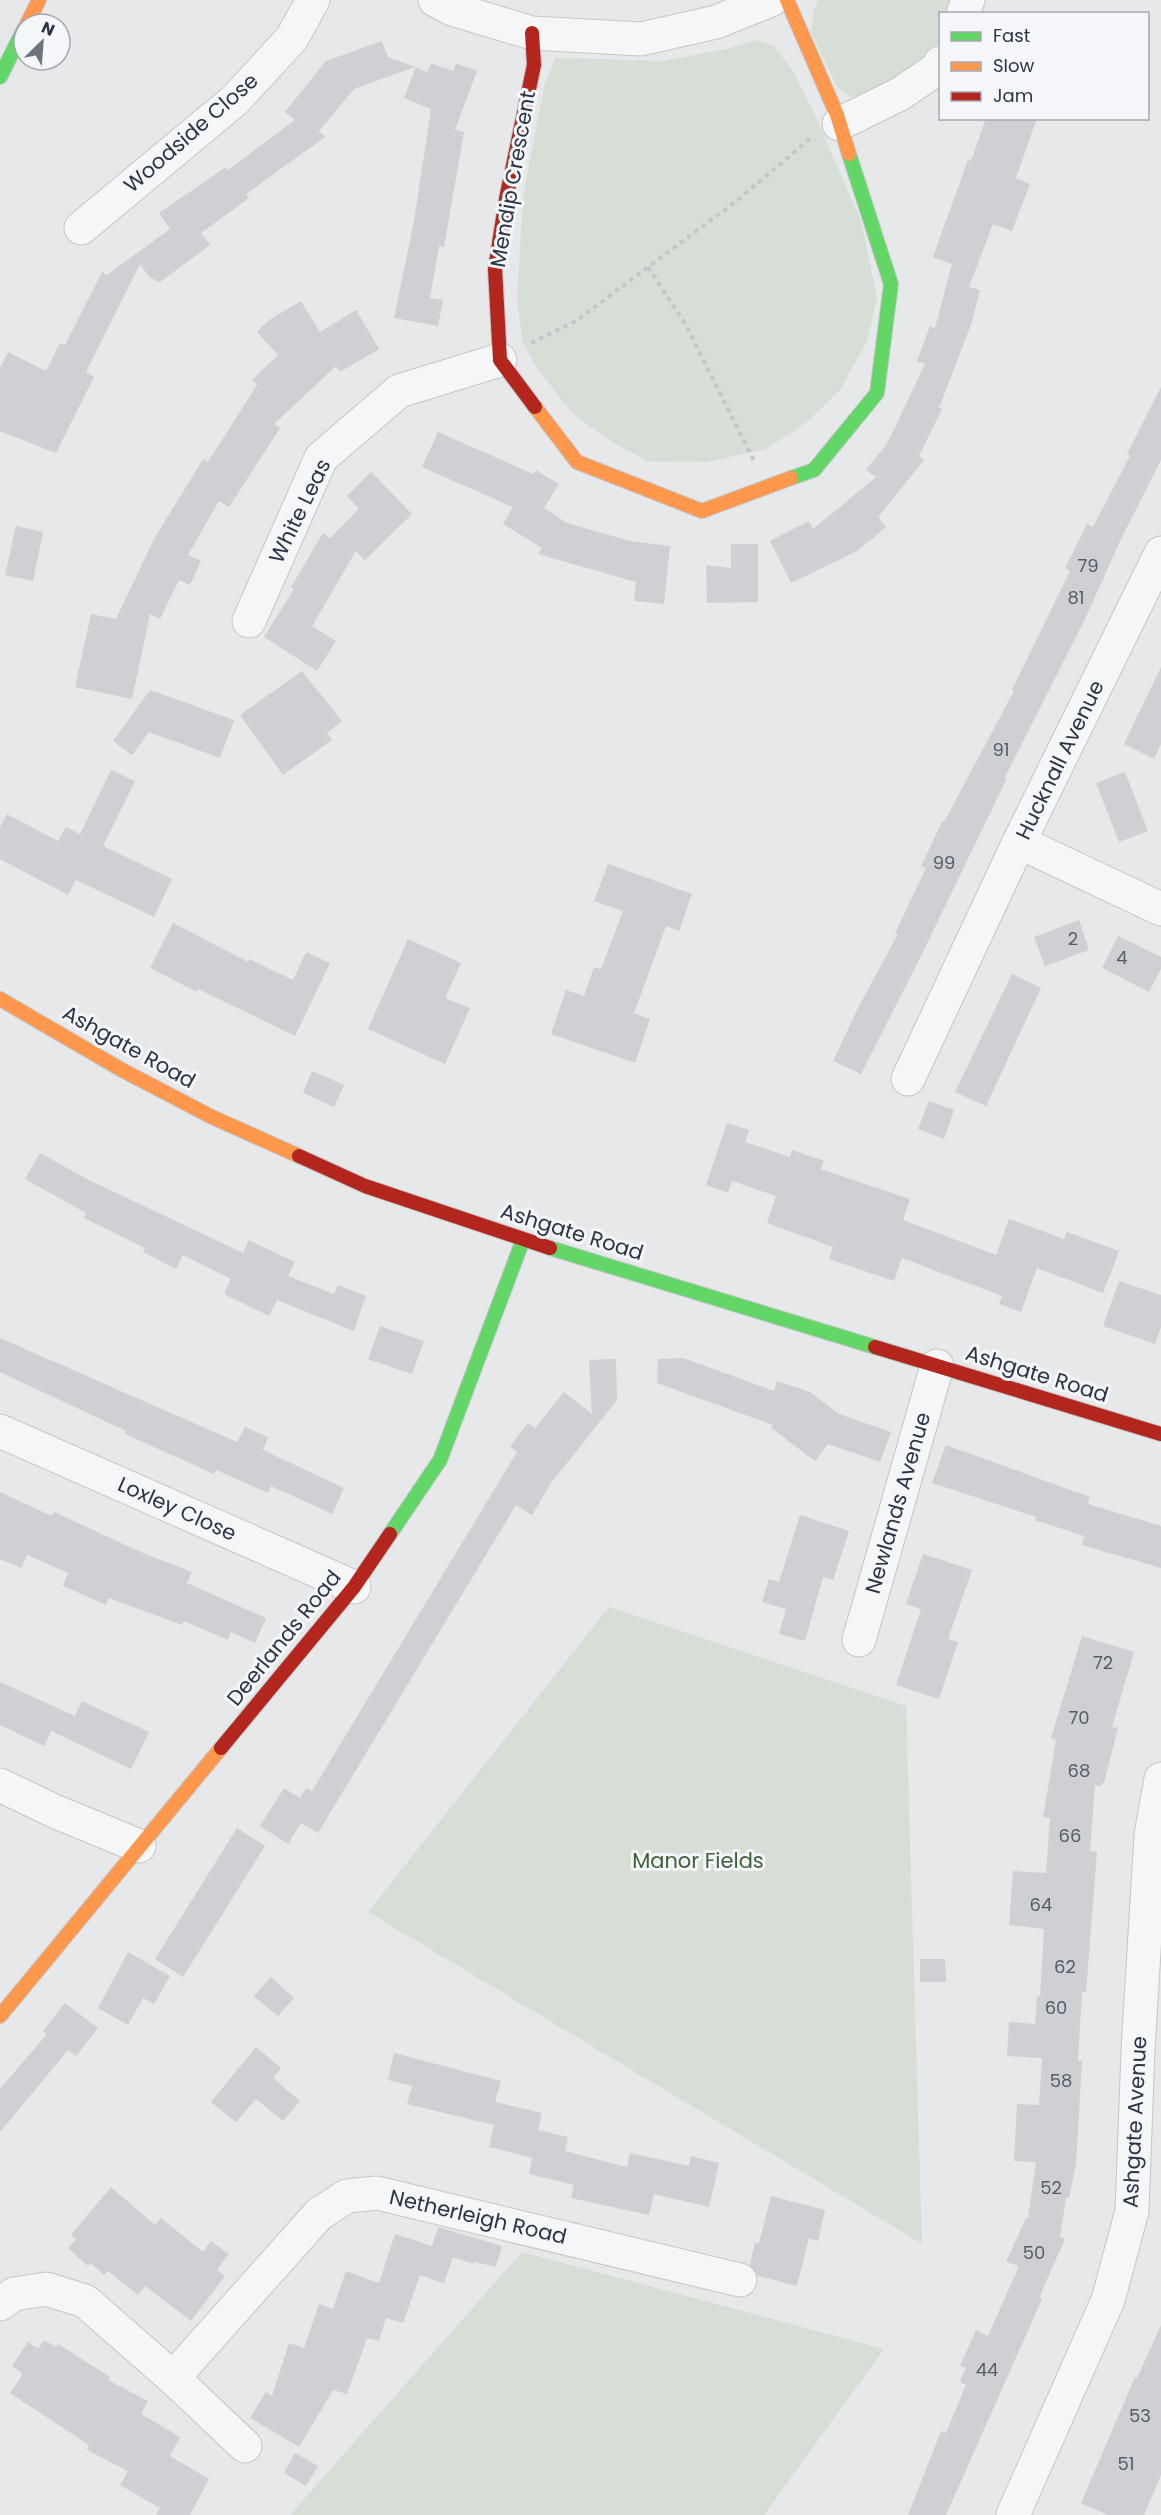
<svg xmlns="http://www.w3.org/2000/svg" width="1161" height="2515" viewBox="0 0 1161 2515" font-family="Poppins,sans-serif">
	<rect width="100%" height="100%" fill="#e6e8ea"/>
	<g fill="#d6ded6">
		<path d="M818,0H956L952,13L940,14C940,22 943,34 939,42C925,69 879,91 851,97L837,87L811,32L814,10Z"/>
		<polygon points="756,40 774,46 793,71 813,111 861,221 877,298 867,341 840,390 806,423 766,449 707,462 648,461 612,442 573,414 536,367 523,343 517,301 523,196 544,87 555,58 662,61 726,49"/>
		<polygon points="609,1607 906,1706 922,2244 368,1912"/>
		<polygon points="522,2252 884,2349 764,2515 290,2515"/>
	</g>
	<g fill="#ced0d3">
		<polygon points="382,41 388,57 415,67 354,89 319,131 325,137 246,194 249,198 201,233 210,245 160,282 149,277 140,264 86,372 94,377 56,453 0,431 0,368 8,352 46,371 60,343 65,345 102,272 107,275 170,229 159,213 226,167 228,170 295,120 285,112 326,61"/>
		<polygon points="431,63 453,71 456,63 477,71 455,130 464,132 444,247 439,246 430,298 443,300 438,326 394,318 414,221 431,109 404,98 416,67 427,72"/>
		<polygon points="986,118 1037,118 1016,178 1030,184 1012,231 993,224 969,287 980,290 972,322 939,408 942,409 919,456 924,460 878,517 886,527 857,551 791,583 770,541 809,521 813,529 876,477 866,470 887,444 925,364 917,361 930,326 935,328 952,264 933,257 968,160 971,161"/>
		<polygon points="301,301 320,332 356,310 379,349 340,372 336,366 274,424 280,428 229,507 219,501 188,555 201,561 190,585 179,580 160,619 150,614 132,699 75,687 91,614 116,619 154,539 203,459 208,462 257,385 252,380 278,355 257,332 269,320"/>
		<polygon points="1161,387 1161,460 1120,541 1086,617 1005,777 1007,778 921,956 861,1074 833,1061 859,1006 898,934 895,933 926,868 921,866 942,822 944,822 1014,691 1012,690 1070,571 1065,568 1087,524 1093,527 1130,456 1127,454"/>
		<polygon points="438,432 533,474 536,470 559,484 544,508 567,523 630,541 670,546 664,604 634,601 636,582 538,554 542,548 503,524 513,507 422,467"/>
		<polygon points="371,472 412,514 365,560 356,551 312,626 336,641 317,671 264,637 294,589 291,587 323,533 330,538 359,509 347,496"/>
		<polygon points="16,526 43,532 33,581 5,575"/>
		<polygon points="731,544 758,544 758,602 707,603 706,565 731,568"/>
		<polygon points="1161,667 1161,744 1154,759 1124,744"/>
		<polygon points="302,671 342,721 327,733 332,740 283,775 240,715"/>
		<polygon points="150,690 234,720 220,758 149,732 132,755 113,741"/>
		<polygon points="111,770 135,781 103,846 172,879 154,917 76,880 68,895 0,859 0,827 7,814 58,841 66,827 80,834"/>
		<polygon points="1125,772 1148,831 1119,842 1096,783"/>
		<polygon points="608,864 692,894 679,931 666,926 634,1013 650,1019 635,1063 551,1034 566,990 584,996 594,967 601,969 623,911 594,901"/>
		<polygon points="1079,920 1089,950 1045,966 1034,937"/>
		<polygon points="173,923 248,962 249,959 293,980 306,952 330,963 295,1036 198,989 197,992 150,968"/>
		<polygon points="1118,936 1161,957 1161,969 1149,992 1102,968"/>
		<polygon points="408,939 461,963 445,998 470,1008 445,1064 368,1029"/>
		<polygon points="1012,974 1041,988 986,1106 955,1092"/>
		<polygon points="312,1071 344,1085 334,1107 303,1093"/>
		<polygon points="929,1101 954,1110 944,1139 918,1129"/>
		<polygon points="727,1123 749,1130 745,1142 790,1157 792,1150 824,1161 821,1169 910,1199 903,1220 996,1255 1009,1219 1064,1239 1067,1232 1119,1251 1103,1293 1037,1268 1021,1312 999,1304 1002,1296 902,1258 894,1281 829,1259 833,1247 767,1223 776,1196 732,1181 728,1193 706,1185"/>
		<polygon points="40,1153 87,1179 243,1253 249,1240 295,1262 288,1276 334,1294 338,1285 366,1296 354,1331 277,1300 269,1316 224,1294 231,1279 183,1255 176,1269 143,1252 145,1248 84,1218 86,1213 25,1179"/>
		<polygon points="1119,1281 1161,1295 1161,1327 1155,1344 1103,1326"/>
		<polygon points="380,1326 424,1341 412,1374 368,1359"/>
		<polygon points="0,1338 237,1442 245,1427 268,1437 263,1450 344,1488 332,1514 271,1486 268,1493 216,1470 214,1474 125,1434 126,1431 0,1372"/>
		<polygon points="683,1358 774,1391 777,1381 810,1392 839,1414 891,1432 880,1462 828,1444 815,1461 771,1428 773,1425 657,1383 658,1359"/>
		<polygon points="616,1359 617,1400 551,1483 532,1515 516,1505 318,1833 301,1823 288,1844 260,1826 284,1788 300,1798 306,1788 312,1791 517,1452 510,1446 528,1423 535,1428 564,1392 592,1414 589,1360"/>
		<polygon points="946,1445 1090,1497 1088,1504 1161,1526 1161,1568 1082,1545 1084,1536 1035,1520 1036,1517 932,1483"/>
		<polygon points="0,1492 52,1516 54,1512 143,1553 192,1572 187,1583 266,1618 255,1643 231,1632 228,1640 184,1621 182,1625 109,1598 106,1605 63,1586 68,1573 27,1555 21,1568 0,1559"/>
		<polygon points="800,1515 849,1531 833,1580 823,1577 805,1641 779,1634 786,1609 762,1602 769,1579 779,1582"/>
		<polygon points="923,1554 972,1570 948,1639 958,1642 939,1699 896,1685 921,1609 906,1604"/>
		<polygon points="1082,1636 1134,1652 1112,1727 1118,1728 1104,1783 1102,1783 1101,1786 1095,1785 1090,1851 1097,1852 1086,1992 1082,1992 1078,2061 1082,2061 1076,2164 1069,2198 1066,2198 1060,2237 1065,2239 1044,2286 1040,2298 1042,2299 946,2515 908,2515 941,2431 946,2433 966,2385 960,2382 966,2368 960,2366 976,2330 988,2336 1019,2266 1006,2262 1026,2218 1028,2218 1036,2162 1014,2161 1017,2104 1039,2105 1042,2058 1007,2056 1009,2022 1035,2024 1037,1996 1040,1997 1044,1929 1009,1925 1013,1871 1046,1873 1050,1818 1043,1817 1056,1740 1051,1738"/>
		<polygon points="0,1682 75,1716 82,1701 149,1732 131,1769 51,1731 44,1746 0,1725"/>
		<polygon points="237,1828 265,1846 183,1977 155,1959"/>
		<polygon points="128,1952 170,1976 154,2004 143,1998 128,2025 98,2008"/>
		<polygon points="920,1959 945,1959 946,1982 920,1982"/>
		<polygon points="271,1977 294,1998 278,2016 254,1996"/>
		<polygon points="65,2003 98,2028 76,2056 68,2050 0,2132 0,2089 47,2034 43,2031"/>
		<polygon points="256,2047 281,2068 273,2078 300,2101 283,2121 256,2099 236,2122 211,2102"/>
		<polygon points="394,2053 501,2081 495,2102 542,2113 538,2130 568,2137 565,2151 627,2167 630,2153 689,2166 691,2156 719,2163 709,2207 654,2194 649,2215 571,2198 574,2185 529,2174 532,2158 489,2147 494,2125 407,2104 412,2086 388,2080"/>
		<polygon points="111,2187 155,2225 161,2218 203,2252 211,2241 229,2254 217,2270 225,2276 191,2321 145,2286 138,2295 108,2271 104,2275 91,2263 88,2266 68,2248 76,2239 71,2235"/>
		<polygon points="771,2196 825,2210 818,2241 809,2238 797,2286 758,2276 750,2265 755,2242 759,2243"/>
		<polygon points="438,2227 502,2246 496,2267 475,2262 474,2264 453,2257 444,2283 420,2275 403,2323 386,2318 379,2341 367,2338 347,2394 333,2390 299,2447 250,2418 266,2392 272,2396 289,2343 304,2348 319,2304 333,2309 346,2271 379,2283 395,2234 432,2246"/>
		<polygon points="1161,2325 1161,2475 1144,2515 1108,2515 1081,2503 1135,2377 1137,2378"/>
		<polygon points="44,2340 56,2347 58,2344 110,2377 108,2380 148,2401 141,2414 180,2437 170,2456 209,2479 190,2515 156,2515 160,2508 120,2485 128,2471 87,2450 89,2445 10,2393 23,2374 12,2366 28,2342 38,2349"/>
		<polygon points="295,2453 318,2466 306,2486 284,2473"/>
	</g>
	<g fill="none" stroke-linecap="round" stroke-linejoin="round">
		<g stroke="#c4c6c8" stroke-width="35">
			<g id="street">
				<polyline points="435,0 452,9 532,33 641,39 716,22 771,0"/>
				<polyline points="963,14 968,0"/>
				<polyline points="839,124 900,94 938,68 940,63"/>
				<polyline points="81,228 235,100 292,38 313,0"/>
				<polyline points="249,621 321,458 399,391 500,360"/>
				<polyline points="1019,842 1161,909"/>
				<polyline points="908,1079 1019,842 1161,553"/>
				<polyline points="0,1431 354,1587"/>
				<polyline points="859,1640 937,1366"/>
				<polyline points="0,1785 54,1811 139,1846"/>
				<polyline points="0,2304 14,2294 46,2289 85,2301 173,2378 245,2446"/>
				<polyline points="173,2378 319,2214 347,2196 377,2193 740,2280"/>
				<polyline points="1013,2515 1108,2300 1132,2211 1138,2050 1151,1835 1161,1779"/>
			</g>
		</g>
		<g stroke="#c4c6c8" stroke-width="16">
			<g id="fast">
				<polyline points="0,77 24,29"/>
				<polyline points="791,478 814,470 877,393 891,284 849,154"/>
				<polyline points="550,1248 875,1347"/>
				<polyline points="390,1534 440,1460 523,1240"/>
			</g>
		</g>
		<g stroke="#c4c6c8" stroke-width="16">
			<g id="slow">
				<polyline points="787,0 837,115 849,154"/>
				<polyline points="27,24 39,0"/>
				<polyline points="535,407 577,462 702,511 791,478"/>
				<polyline points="0,999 122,1070 212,1117 299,1156"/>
				<polyline points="0,2016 221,1748"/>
			</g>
		</g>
		<g stroke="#c4c6c8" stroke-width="16">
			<g id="jam">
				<polyline points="532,33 534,65 506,199 495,269 500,360 535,407"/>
				<polyline points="299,1156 365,1186 550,1248"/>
				<polyline points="875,1347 1161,1434"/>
				<polyline points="221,1748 354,1587 390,1534"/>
			</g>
		</g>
		<g stroke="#c5c6ca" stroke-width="4" stroke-dasharray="4.5 4.5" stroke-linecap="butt">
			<polyline points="648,267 686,325 754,461"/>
			<polyline points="531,343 576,321 739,199 812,137"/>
		</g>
		<use href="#street" stroke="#f5f6f7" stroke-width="33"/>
		<use href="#fast" stroke="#63d668" stroke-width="14"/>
		<use href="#slow" stroke="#ff974d" stroke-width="14"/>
		<use href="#jam" stroke="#b3261e" stroke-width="14"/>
	</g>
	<g text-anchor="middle" stroke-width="6" stroke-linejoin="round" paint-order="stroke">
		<g font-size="18" fill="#545c69">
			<text x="1088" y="572">79</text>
			<text x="1076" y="604">81</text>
			<text x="1001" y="756">91</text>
			<text x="944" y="869">99</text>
			<text x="1073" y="945">2</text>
			<text x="1122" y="964">4</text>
			<text x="1103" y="1669">72</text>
			<text x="1079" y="1724">70</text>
			<text x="1079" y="1777">68</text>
			<text x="1070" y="1842">66</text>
			<text x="1041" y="1911">64</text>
			<text x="1065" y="1973">62</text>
			<text x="1056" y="2014">60</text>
			<text x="1061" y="2087">58</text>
			<text x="1051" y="2194">52</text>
			<text x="1034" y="2259">50</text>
			<text x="987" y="2376">44</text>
			<text x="1140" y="2422">53</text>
			<text x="1126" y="2470">51</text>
		</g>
		<g font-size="21" fill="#2b3445" stroke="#f4f6f9">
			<text transform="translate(191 133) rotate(-41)" y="7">Woodside Close</text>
			<text transform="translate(513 179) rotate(-80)" y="7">Mendip Crescent</text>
			<text transform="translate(300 511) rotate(-64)" y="7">White Leas</text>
			<text transform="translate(1060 760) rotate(-64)" y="7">Hucknall Avenue</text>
			<text transform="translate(129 1047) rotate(29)" y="7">Ashgate Road</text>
			<text transform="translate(572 1232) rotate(17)" y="7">Ashgate Road</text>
			<text transform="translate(1037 1374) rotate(17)" y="7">Ashgate Road</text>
			<text transform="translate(898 1503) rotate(-74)" y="7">Newlands Avenue</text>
			<text transform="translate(177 1509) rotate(24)" y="7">Loxley Close</text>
			<text transform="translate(284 1638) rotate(-51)" y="7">Deerlands Road</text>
			<text transform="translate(1135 2122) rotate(-87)" y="7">Ashgate Avenue</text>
			<text transform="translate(478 2217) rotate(13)" y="7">Netherleigh Road</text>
		</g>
		<g font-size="21" fill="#3f6138" stroke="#f4f6f9">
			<text x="698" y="1868">Manor Fields</text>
		</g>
	</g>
	<rect x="939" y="12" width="210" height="108" fill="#f4f6f9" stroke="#a4a8b1" stroke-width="1.5"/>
	<rect x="951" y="32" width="30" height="9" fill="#63d668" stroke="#a4a8b1" stroke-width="1.5"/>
	<text x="993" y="42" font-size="18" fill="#2b3445">Fast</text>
	<rect x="951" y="62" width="30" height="9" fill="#ff974d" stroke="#a4a8b1" stroke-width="1.5"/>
	<text x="993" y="72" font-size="18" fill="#2b3445">Slow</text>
	<rect x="951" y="92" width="30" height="9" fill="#b3261e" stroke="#a4a8b1" stroke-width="1.5"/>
	<text x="993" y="102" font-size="18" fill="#2b3445">Jam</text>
	<g transform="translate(42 42) rotate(25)"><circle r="28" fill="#f4f6f9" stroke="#a4a8b1" stroke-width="1.5"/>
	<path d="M0-4.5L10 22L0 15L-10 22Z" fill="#6c737f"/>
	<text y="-9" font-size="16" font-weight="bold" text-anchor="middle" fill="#2b3445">N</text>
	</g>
</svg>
